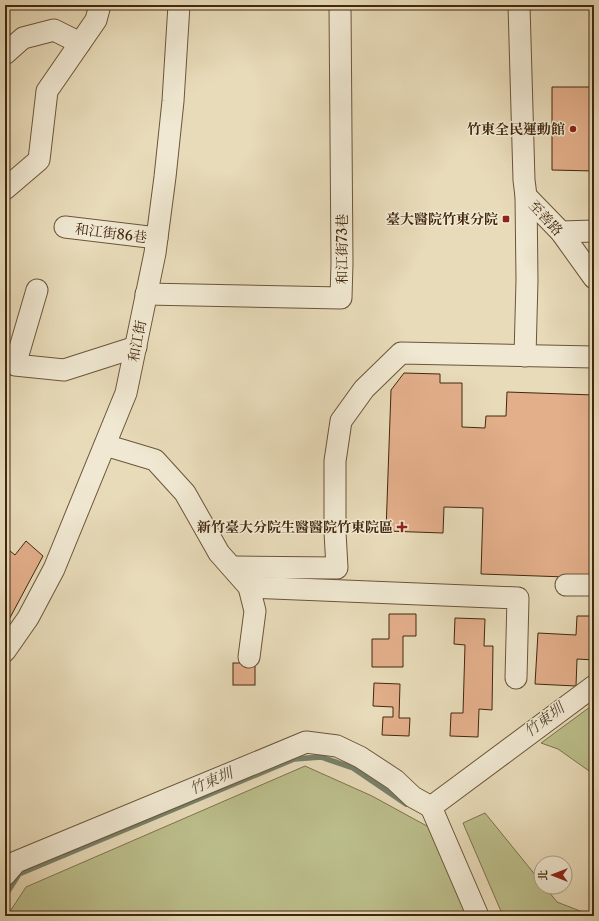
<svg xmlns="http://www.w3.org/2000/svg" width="599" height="921" viewBox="0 0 599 921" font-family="'Libre Caslon Text','Noto Serif TC',serif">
	<rect width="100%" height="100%" fill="#e8dbb9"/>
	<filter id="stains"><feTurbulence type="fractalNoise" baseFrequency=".005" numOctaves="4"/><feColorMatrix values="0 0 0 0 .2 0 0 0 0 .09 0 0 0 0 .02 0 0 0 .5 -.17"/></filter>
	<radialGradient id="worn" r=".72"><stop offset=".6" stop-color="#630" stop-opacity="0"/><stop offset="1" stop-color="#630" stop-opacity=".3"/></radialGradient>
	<g fill="#bbbe8b" stroke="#7e734c">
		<polygon points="594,704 594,779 592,773 558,749 541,743"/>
		<polygon points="305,766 372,796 436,831 467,916 7,916 26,887"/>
		<polygon points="485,813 541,882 541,887 545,887 557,902 593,916 503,916 463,823"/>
	</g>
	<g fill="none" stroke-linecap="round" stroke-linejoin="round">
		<polyline stroke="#76816b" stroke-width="5.5" points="5,896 19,874 294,759 321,757 353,768 406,804"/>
	</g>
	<g fill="#e3af8b" stroke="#42280e">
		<polygon points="552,87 594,87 594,171 552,170"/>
		<polygon points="404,373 440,374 440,383 462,383 462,427 485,428 486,416 506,416 507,392 594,395 594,578 481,574 483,508 444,507 443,533 386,531 391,390"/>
		<polygon points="26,541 43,556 5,627 5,547 15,555"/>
		<polygon points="389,614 416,614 416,636 403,636 403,667 372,667 372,639 389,639"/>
		<polygon points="577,616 594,616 594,660 577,659 576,686 535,684 538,633 576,635"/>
		<polygon points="455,618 485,619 484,646 493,646 492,710 479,709 478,737 450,736 451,713 463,713 465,645 454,644"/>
		<rect x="233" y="663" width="22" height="22"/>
		<polygon points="374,683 400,684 399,718 410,718 409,736 382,735 383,717 393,717 393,707 373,706"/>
	</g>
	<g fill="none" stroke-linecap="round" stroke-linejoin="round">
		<g stroke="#6c5539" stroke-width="23">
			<g id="minor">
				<polyline points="519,5 524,180 526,196 527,280 525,356"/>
				<polyline points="5,54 23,38 54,30 80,43"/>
				<polyline points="5,189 39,160 47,91 96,20 100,5"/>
				<polyline points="526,196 561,232 594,278"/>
				<polyline points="65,227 157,238"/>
				<polyline points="561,232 594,231"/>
				<polyline points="37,290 15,365 64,370 136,347"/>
				<polyline points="146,294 341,298 342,263 340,5"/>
				<polyline points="105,445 155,460 185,493 219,553 249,587 518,598 516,678"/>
				<polyline points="232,567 337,568 335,532 335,461 341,421 364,389 401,353 594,357"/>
				<polyline points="566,585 594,585"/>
				<polyline points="5,651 28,618 54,569 126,393 155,253 165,177 173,101 179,5"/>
				<polyline points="249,657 255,611 249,587"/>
				<polyline points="431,807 478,916"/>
				<polyline points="5,875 16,862 306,742 337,746 360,757 395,780 413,797 431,807 594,686"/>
			</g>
		</g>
		<use href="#minor" stroke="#f0e8d2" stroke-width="21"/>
	</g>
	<g fill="#8f2418" stroke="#f0e8d2" stroke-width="1.5">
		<circle cx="573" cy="129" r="4"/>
		<rect x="502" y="215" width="8" height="8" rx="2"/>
		<path d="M400 521h4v4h4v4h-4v4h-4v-4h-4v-4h4z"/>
	</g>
	<g text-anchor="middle" stroke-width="3" stroke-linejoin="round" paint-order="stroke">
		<g font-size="14" font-weight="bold" fill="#42280e" stroke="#f0e8d2" text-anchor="end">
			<text x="565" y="134">竹東全民運動館</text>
			<text x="498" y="224">臺大醫院竹東分院</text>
			<text x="393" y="532">新竹臺大分院生醫醫院竹東院區</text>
		</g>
		<g font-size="14" fill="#42280e" stroke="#f0e8d2">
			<text transform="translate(546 218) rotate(47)" y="5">至善路</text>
			<text transform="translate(111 233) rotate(7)" y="5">和江街86巷</text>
			<text transform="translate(342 249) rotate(-90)" y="5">和江街73巷</text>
			<text transform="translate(137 341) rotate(-79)" y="5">和江街</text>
		</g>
		<g font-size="15" font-style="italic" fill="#584d35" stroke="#f0e8d2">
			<text transform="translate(544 720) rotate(-37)" y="5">竹東圳</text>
			<text transform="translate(211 781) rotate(-23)" y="5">竹東圳</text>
		</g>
	</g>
	<rect width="599" height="921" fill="none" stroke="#e8dbb9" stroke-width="20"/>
	<rect x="6" y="6" width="587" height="909" fill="none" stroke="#42280e" stroke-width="2"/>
	<rect x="10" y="10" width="579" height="901" fill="none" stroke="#42280e"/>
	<g transform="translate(553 875) rotate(270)"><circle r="19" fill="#f0e8d2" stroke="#aa9b84"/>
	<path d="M0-3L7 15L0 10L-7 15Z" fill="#8f2418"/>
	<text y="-6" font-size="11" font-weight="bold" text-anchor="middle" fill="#42280e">北</text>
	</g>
	<rect width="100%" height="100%" filter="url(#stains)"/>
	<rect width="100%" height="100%" fill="url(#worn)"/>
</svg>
